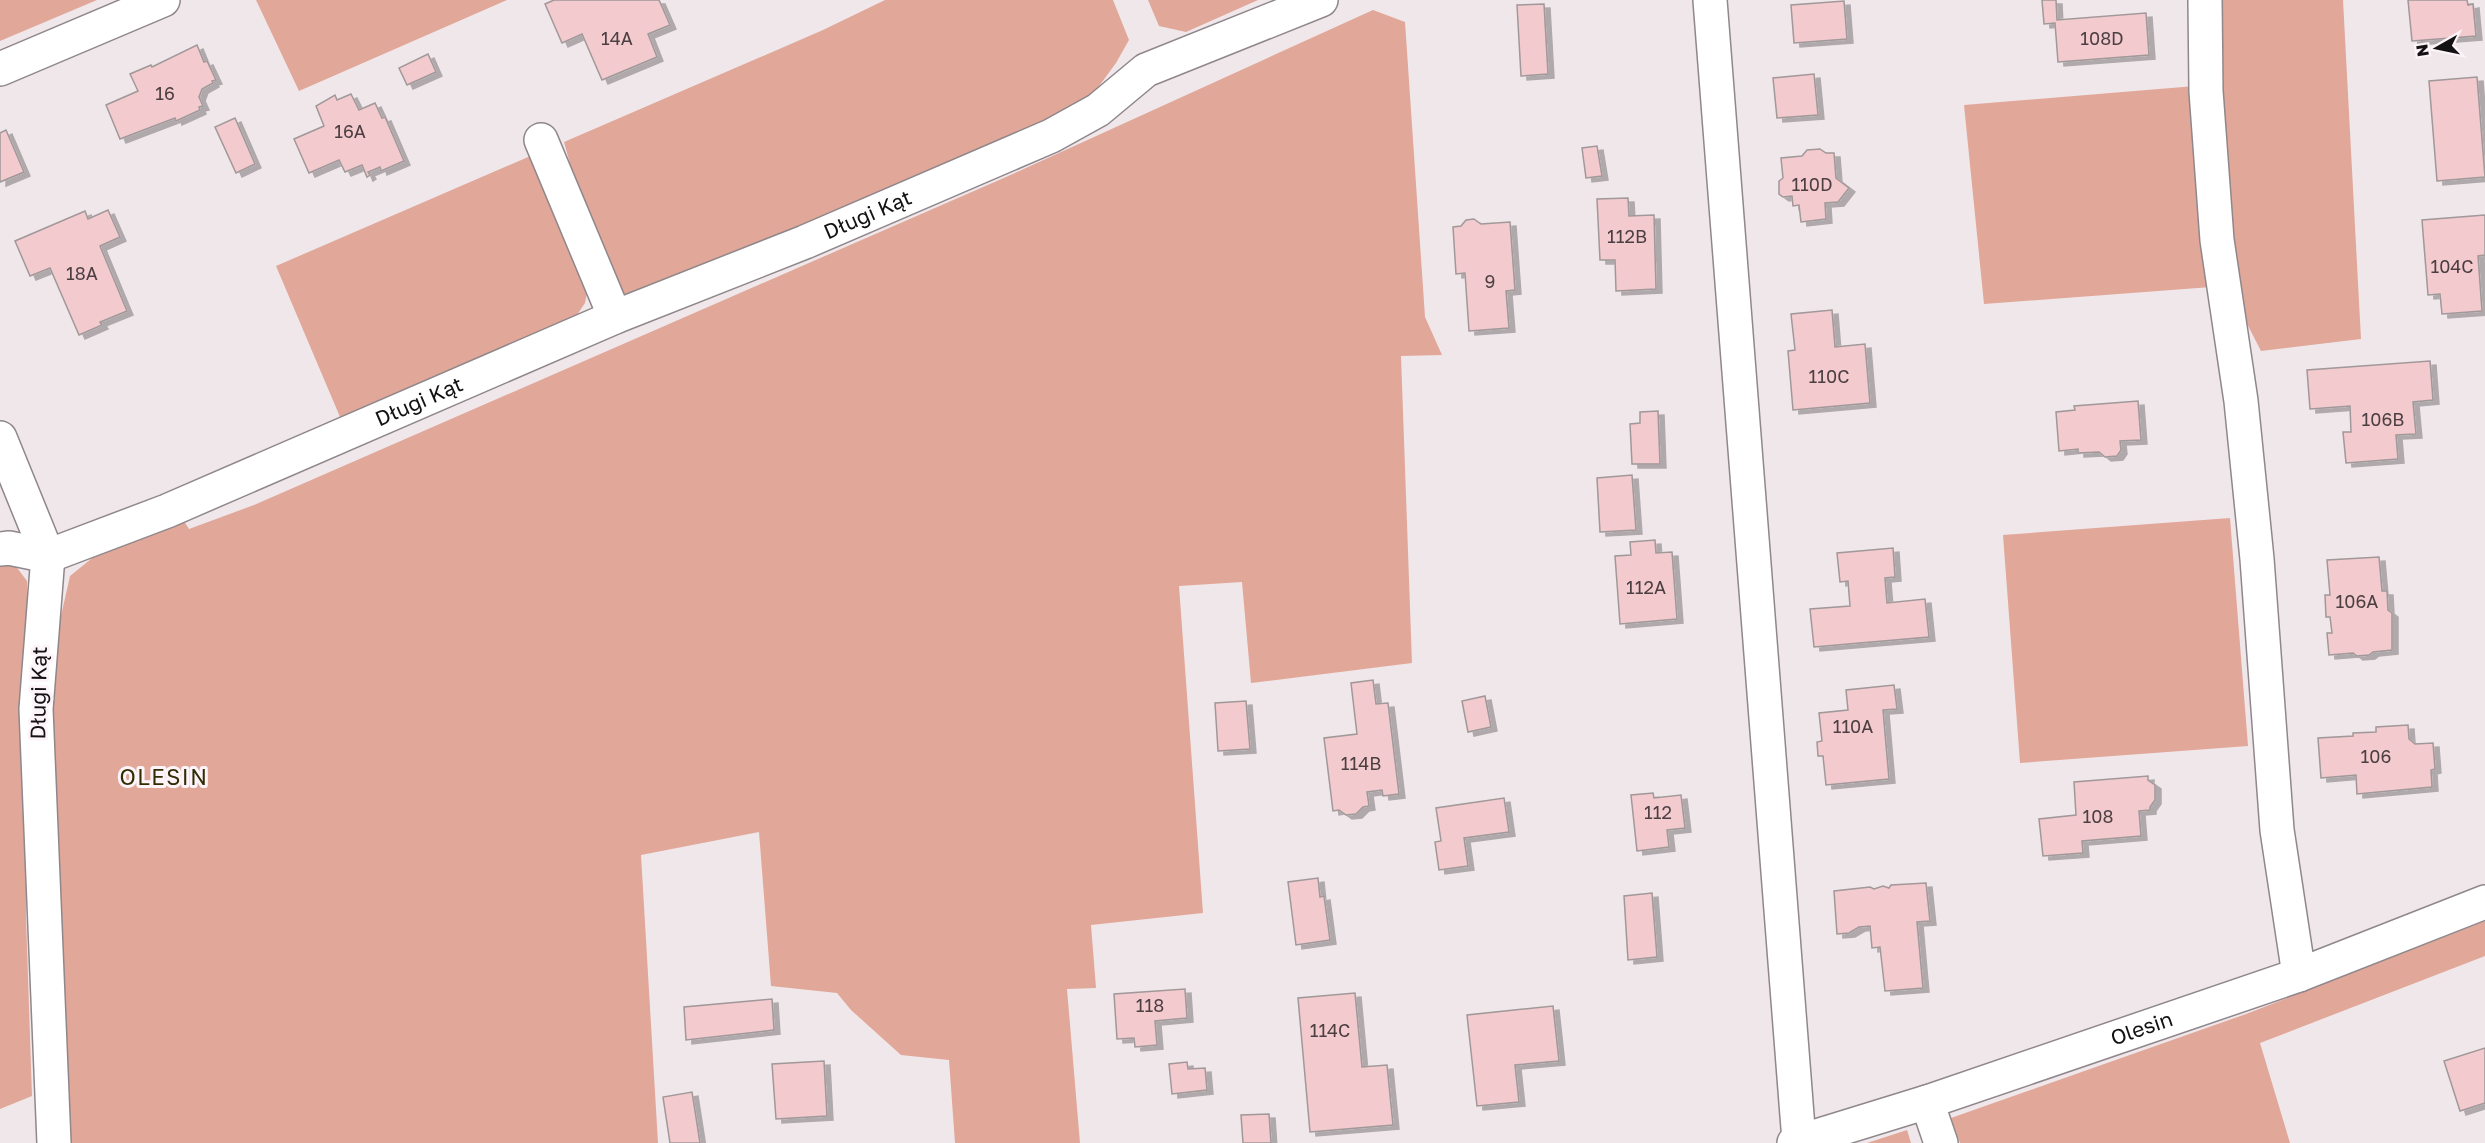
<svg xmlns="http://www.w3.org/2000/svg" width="2485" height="1143" viewBox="0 0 2485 1143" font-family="'Golos Text',sans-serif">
	<defs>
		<filter id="shadow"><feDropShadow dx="6" dy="4" stdDeviation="0" flood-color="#0004"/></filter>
	</defs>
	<rect width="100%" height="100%" fill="#f0e7eb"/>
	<g fill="#e1a799">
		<polygon points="0,0 97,0 0,41"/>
		<polygon points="256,0 507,0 299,91"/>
		<path d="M885,0H1113L1129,40L1116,63L1088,101L1057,119L627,300C592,255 579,195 564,142L823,30Z"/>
		<polygon points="1148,0 1258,0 1186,32 1159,26"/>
		<polygon points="2213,0 2343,0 2361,339 2261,351 2243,316 2218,131"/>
		<polygon points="1373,10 1405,22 1425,317 1442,355 1401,356 1412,663 1251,683 1242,582 1179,586 1203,913 1091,925 1096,988 1067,989 1080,1143 955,1143 949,1060 901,1055 851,1010 837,993 771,986 759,832 641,855 658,1143 67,1143 51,723 54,647 70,576 101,551 180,515 189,529 254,505 1006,177"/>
		<polygon points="2195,86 2211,287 1984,304 1964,105"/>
		<polygon points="535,154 590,278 585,303 575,318 343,424 276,266"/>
		<polygon points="2230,518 2248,746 2020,763 2003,535"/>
		<polygon points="0,561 15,565 27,581 26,917 32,1096 0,1109"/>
		<polygon points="2485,921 2485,956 2260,1043 2290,1143 1960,1143 1951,1118 2246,1014"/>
		<polygon points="1907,1130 1911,1143 1867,1143"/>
	</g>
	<g fill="#f3cace" stroke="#a19899" stroke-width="1.5" filter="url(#shadow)">
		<polygon points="554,0 659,0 670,25 648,34 657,57 602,80 582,34 562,43 545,4"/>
		<polygon points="2042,0 2056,0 2057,20 2146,13 2149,55 2058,62 2055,23 2044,24"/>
		<polygon points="2408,0 2467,0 2468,5 2473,4 2476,36 2412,41"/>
		<polygon points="1844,1 1847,39 1794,43 1791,5"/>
		<polygon points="1544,4 1548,74 1521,76 1517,5"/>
		<polygon points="197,45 204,62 207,61 216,80 212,81 213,83 202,89 199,97 203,106 199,107 200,110 176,121 175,118 120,139 106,105 138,91 130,74 151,65 152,67"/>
		<polygon points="428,54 436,72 407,85 399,68"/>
		<polygon points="1814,74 1818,115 1777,118 1773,78"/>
		<polygon points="2477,77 2485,177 2437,181 2429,81"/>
		<polygon points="351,94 359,110 375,103 382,118 385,117 404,161 381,171 380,167 368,172 370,175 367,177 362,165 345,172 339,160 309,173 294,139 324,126 316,106 335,95 337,100"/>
		<polygon points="235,118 255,164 236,173 215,127"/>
		<polygon points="6,130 24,172 0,182 0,133"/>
		<polygon points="1597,146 1602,176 1586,178 1582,148"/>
		<polygon points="1820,149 1826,153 1834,153 1836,178 1849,188 1838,202 1825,203 1826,219 1801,222 1799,205 1793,206 1792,196 1783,197 1779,194 1779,181 1783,178 1781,158 1802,156 1807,150"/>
		<polygon points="1628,198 1629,216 1654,215 1656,289 1616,291 1615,260 1600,260 1597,199"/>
		<polygon points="108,210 120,237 100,246 127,311 100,322 102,325 79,335 50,268 30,276 15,241 85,211 88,219"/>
		<polygon points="2485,215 2485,255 2478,256 2482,311 2442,314 2440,294 2428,295 2422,220"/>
		<polygon points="1474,219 1481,224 1510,222 1515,290 1506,291 1509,328 1469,331 1465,273 1456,274 1453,227 1461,226 1466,220"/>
		<polygon points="1832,310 1835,347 1865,344 1870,403 1793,410 1788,351 1795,350 1791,314"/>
		<polygon points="2430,361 2433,400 2413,402 2416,434 2396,435 2398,459 2346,463 2343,432 2351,432 2350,406 2310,409 2307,370"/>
		<polygon points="2138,401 2141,440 2120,441 2121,450 2117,456 2105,457 2099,452 2078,453 2078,449 2059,451 2056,412 2075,410 2074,406"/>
		<polygon points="1658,411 1660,464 1632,464 1630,424 1640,423 1640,412"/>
		<polygon points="1632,475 1636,530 1600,532 1597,478"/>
		<polygon points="1655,540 1656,553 1672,552 1677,619 1620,624 1615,556 1631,555 1630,542"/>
		<polygon points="1893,548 1895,577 1885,578 1887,603 1925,599 1929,637 1814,647 1810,609 1850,606 1848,581 1840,582 1837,553"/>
		<polygon points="2379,557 2382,591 2387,591 2388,610 2392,613 2392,650 2373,652 2369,655 2357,656 2353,653 2329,655 2327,633 2332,633 2330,617 2326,617 2325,595 2330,595 2327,560"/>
		<polygon points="1373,680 1376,704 1388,703 1399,794 1383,796 1382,790 1367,792 1369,806 1363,807 1356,814 1346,815 1339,810 1333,811 1324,738 1357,734 1351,683"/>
		<polygon points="1894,685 1897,709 1883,710 1889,779 1826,785 1823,756 1818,756 1817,742 1822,741 1819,713 1848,710 1846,690"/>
		<polygon points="1485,696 1491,727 1468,732 1462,701"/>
		<polygon points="1246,701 1250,749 1218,751 1215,703"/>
		<polygon points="2408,725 2409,739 2415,744 2433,743 2435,769 2431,770 2432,787 2357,794 2356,775 2321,778 2318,738 2353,736 2353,733 2376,732 2376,727"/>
		<polygon points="2148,776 2148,780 2155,785 2155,800 2150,807 2150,810 2139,811 2141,836 2082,841 2083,853 2043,856 2039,819 2076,815 2074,782"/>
		<polygon points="1653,793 1654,798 1681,795 1685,828 1667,830 1669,847 1637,851 1631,795"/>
		<polygon points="1504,798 1509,832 1464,838 1468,866 1439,870 1435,842 1441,841 1436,808"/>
		<polygon points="1318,878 1320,897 1324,896 1330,940 1296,945 1288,882"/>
		<polygon points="1926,883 1930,921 1917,922 1923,988 1885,991 1880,947 1872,948 1870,926 1859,927 1849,933 1837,934 1834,891 1870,887 1874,889 1883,886 1889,888 1891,885"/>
		<polygon points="1652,893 1657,957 1628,960 1624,896"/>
		<polygon points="1185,989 1187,1018 1155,1021 1157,1045 1135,1047 1134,1038 1117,1039 1114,994"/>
		<polygon points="1355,993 1362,1067 1387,1065 1393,1125 1310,1132 1298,998"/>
		<polygon points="772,999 774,1030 686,1040 684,1007"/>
		<polygon points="1553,1006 1559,1061 1515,1065 1519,1102 1477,1106 1467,1015"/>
		<polygon points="2485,1048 2485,1103 2460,1111 2444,1061"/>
		<polygon points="824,1061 827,1116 776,1119 772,1064"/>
		<polygon points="1187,1062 1188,1069 1205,1068 1207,1090 1172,1094 1169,1064"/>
		<polygon points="692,1092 700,1143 670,1143 663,1097"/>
		<polygon points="1269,1114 1271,1143 1243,1143 1241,1115"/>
	</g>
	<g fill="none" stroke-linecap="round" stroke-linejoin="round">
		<g stroke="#8f878b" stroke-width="36">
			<g id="minor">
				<polyline points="1710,0 1799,1141"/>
				<polyline points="2205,0 2206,91 2217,240 2241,401 2257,559 2277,830 2299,975"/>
				<polyline points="0,69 163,0"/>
				<polyline points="541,140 615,317"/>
				<polyline points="0,438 48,556 36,709 54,1143"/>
				<polyline points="0,549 9,548 48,556"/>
				<path id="s1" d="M48,556L167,511L615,317L805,242L1051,136L1098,110L1146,70L1321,0"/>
				<polyline points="1927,1102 1941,1143"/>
				<path id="s2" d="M1794,1143L1927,1102L2299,975L2485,902"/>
			</g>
		</g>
		<use href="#minor" stroke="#fff" stroke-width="33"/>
	</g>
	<g text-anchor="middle" stroke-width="6" stroke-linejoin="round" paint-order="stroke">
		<g font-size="18" fill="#4c3f42">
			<text x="617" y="45">14A</text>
			<text x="2102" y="45">108D</text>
			<text x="165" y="100">16</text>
			<text x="350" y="138">16A</text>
			<text x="1812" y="191">110D</text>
			<text x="1627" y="243">112B</text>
			<text x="2452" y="273">104C</text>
			<text x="82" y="280">18A</text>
			<text x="1490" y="288">9</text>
			<text x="1829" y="383">110C</text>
			<text x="2383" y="426">106B</text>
			<text x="1646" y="594">112A</text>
			<text x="2357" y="608">106A</text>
			<text x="1853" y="733">110A</text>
			<text x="2376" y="763">106</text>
			<text x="1361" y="770">114B</text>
			<text x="1658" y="819">112</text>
			<text x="2098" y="823">108</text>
			<text x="1150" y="1012">118</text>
			<text x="1330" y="1037">114C</text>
		</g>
		<g font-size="21" fill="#141113" stroke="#fdf4f9">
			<text dy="7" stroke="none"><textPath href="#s1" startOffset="888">Długi Kąt</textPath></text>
			<text dy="7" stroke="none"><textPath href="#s1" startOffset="402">Długi Kąt</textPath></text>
			<text transform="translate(39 693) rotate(-89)" y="7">Długi Kąt</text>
			<text dy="7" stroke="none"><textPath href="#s2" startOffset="366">Olesin</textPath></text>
		</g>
		<g font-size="22" letter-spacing="1.5" fill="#302d02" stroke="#fdf4f9">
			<text x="164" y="785">OLESIN</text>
		</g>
	</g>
	<g transform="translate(2437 48) rotate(261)" stroke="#fdf4f9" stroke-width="4.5" paint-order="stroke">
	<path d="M0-4.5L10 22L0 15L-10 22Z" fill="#141113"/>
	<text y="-9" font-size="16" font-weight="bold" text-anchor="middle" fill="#141113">N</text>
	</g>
</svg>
